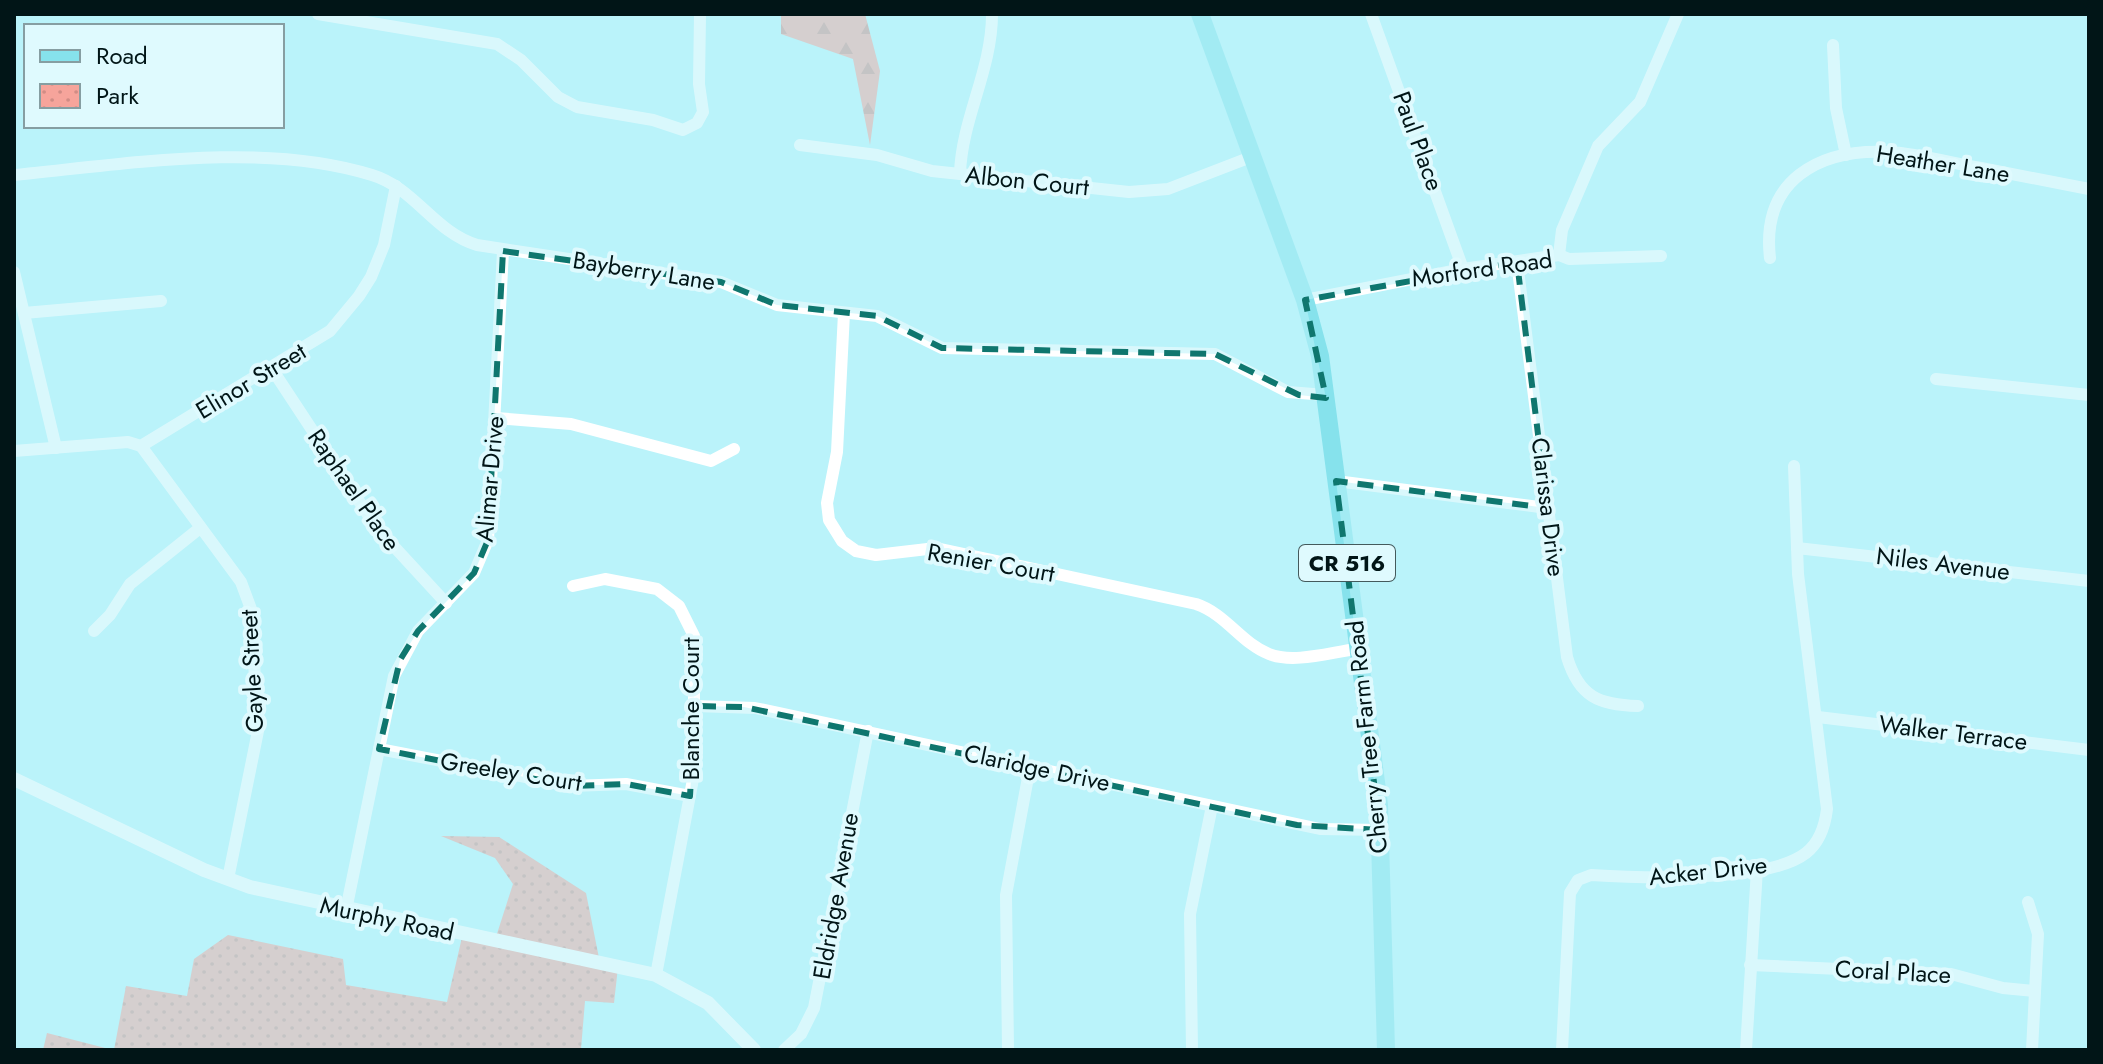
<svg xmlns="http://www.w3.org/2000/svg" width="2103" height="1064" viewBox="0 0 2103 1064" font-family="Jost,sans-serif">
	<defs>
		<pattern id="forest-firs" width="22" height="20" patternUnits="userSpaceOnUse" patternTransform="scale(2)"><rect width="22" height="20" fill="#f6a49b"/><path d="M5 1l3.5 6h-7zM16 11l3.5 6h-7z" fill="#d18c85"/></pattern>
		<pattern id="park-dots" width="8" height="8" patternUnits="userSpaceOnUse" patternTransform="scale(2)"><rect width="8" height="8" fill="#f6a49b"/><path d="M2 2h.1M6 6h.1" fill="none" stroke="#d18c85" stroke-width="1.8" stroke-linecap="round"/></pattern>
	</defs>
	<rect width="100%" height="100%" fill="#baf3fa"/>
	<polygon fill="url(#forest-firs)" points="781,14 865,14 880,71 870,145 853,59 781,34"/>
	<g fill="url(#park-dots)">
		<polygon points="441,836 499,837 586,893 600,963 618,967 614,1003 585,1001 581,1049 594,1050 114,1050 126,986 187,996 194,959 228,935 343,959 346,985 447,1002 463,933 495,940 513,884 495,858"/>
		<polygon points="47,1033 113,1050 43,1050"/>
	</g>
	<g fill="none" stroke-linecap="round" stroke-linejoin="round">
		<g stroke="#fff" stroke-width="12">
			<polyline points="318,14 497,44 521,60 558,97 577,107 653,120 683,130 697,123 703,112 699,84 700,14"/>
			<polyline points="1371,14 1463,269"/>
			<polyline points="1833,45 1836,108 1846,155"/>
			<polyline points="800,145 877,155 932,171 1129,192 1168,189 1251,157"/>
			<path d="M960,173C962,118 992,70 992,14"/>
			<path d="M14,175C126,164 263,141 372,175C415,188 434,232 477,245L721,282L777,305L877,316L942,348L1215,354L1288,392L1326,395"/>
			<polyline points="1559,255 1562,230 1598,146 1640,102 1678,14"/>
			<path d="M1770,258C1761,180 1819,148 1890,152C1920,154 1951,163 1981,168C2017,175 2053,182 2089,189"/>
			<path d="M1517,262L1567,657C1579,697 1599,705 1638,706"/>
			<polyline points="14,272 56,448"/>
			<polyline points="1305,300 1463,269 1559,255 1569,259 1661,256"/>
			<polyline points="24,313 161,301"/>
			<path d="M844,313L837,452L827,503L829,520L842,541L856,551L876,555L936,548L1196,604C1226,614 1241,643 1269,654C1294,664 1331,652 1357,649"/>
			<polyline points="272,369 376,527 446,603"/>
			<polyline points="1936,379 2089,395"/>
			<polyline points="496,418 571,424 711,461 734,449"/>
			<polyline points="141,446 241,582 251,609 258,731 228,879"/>
			<polyline points="14,451 128,442 141,446 330,331 359,296 371,277 384,245 396,186"/>
			<polyline points="1336,481 1547,508"/>
			<polyline points="1797,548 2089,581"/>
			<polyline points="573,586 605,579 657,589 679,606 694,636 694,774 656,975"/>
			<polyline points="94,631 110,615 130,584 200,528"/>
			<polyline points="695,706 755,708 1320,829 1380,830"/>
			<polyline points="1818,717 2089,750"/>
			<polyline points="379,749 572,786 626,784 690,796"/>
			<polyline points="2028,902 2038,934 2032,1050"/>
			<polyline points="346,910 394,676 418,631 474,573 488,540 503,251"/>
			<polyline points="1750,965 1951,974 2003,988 2035,991"/>
			<polyline points="784,1050 801,1034 814,1008 868,731"/>
			<polyline points="1008,1050 1006,895 1030,767"/>
			<polyline points="1192,1050 1190,914 1212,806"/>
			<path d="M1562,1050L1570,893L1578,880L1591,875C1639,878 1768,883 1806,853C1820,842 1825,826 1827,809L1798,574L1794,466"/>
			<polyline points="1746,1050 1757,869"/>
		</g>
		<polyline stroke="#fff" stroke-width="14" points="14,779 204,870 250,887 656,975 708,1003 754,1050"/>
		<polyline stroke="#86e2ec" stroke-width="18" points="1200,14 1305,300 1320,356 1379,805 1386,1050"/>
	</g>
	<path d="M0 0H2103V1064H0ZM503,251L721,282L777,305L877,316L942,348L1215,354L1299,395L1326,398L1305,300L1517,262L1547,508L1336,481L1380,830L1297,825L744,707L695,706L690,796L626,784L572,786L379,749L400,660L418,631L474,573L488,540Z" fill="#baf3fa" fill-opacity=".55" fill-rule="evenodd"/>
	<path fill="none" stroke="#0f766e" stroke-width="6" stroke-dasharray="16 10" stroke-linejoin="round" d="M503,251L721,282L777,305L877,316L942,348L1215,354L1299,395L1326,398L1305,300L1517,262L1547,508L1336,481L1380,830L1297,825L744,707L695,706L690,796L626,784L572,786L379,749L400,660L418,631L474,573L488,540Z"/>
	<g text-anchor="middle" stroke-width="8" stroke-linejoin="round" paint-order="stroke">
		<rect fill="#dffafe" stroke="#445a5c" stroke-width="2" x="1299" y="545" width="96" height="36" rx="6"/>
		<g font-size="22" font-weight="bold" fill="#011517">
			<text x="1347" y="571">CR 516</text>
		</g>
		<g font-size="24" fill="#011517" stroke="#dffafe">
			<text transform="translate(1418 141) rotate(70)" y="8">Paul Place</text>
			<text transform="translate(1943 164) rotate(9)" y="8">Heather Lane</text>
			<text transform="translate(1027 181) rotate(6)" y="8">Albon Court</text>
			<text transform="translate(1482 269) rotate(-8)" y="8">Morford Road</text>
			<text transform="translate(644 271) rotate(9)" y="8">Bayberry Lane</text>
			<text transform="translate(251 381) rotate(-31)" y="8">Elinor Street</text>
			<text transform="translate(490 479) rotate(-85)" y="8">Alimar Drive</text>
			<text transform="translate(354 490) rotate(55)" y="8">Raphael Place</text>
			<text transform="translate(1548 507) rotate(83)" y="8">Clarissa Drive</text>
			<text transform="translate(991 563) rotate(10)" y="8">Renier Court</text>
			<text transform="translate(1943 564) rotate(7)" y="8">Niles Avenue</text>
			<text transform="translate(252 671) rotate(-93)" y="8">Gayle Street</text>
			<text transform="translate(691 709) rotate(-90)" y="8">Blanche Court</text>
			<text transform="translate(1953 733) rotate(7)" y="8">Walker Terrace</text>
			<text transform="translate(1367 737) rotate(-96)" y="8">Cherry Tree Farm Road</text>
			<text transform="translate(1037 768) rotate(12)" y="8">Claridge Drive</text>
			<text transform="translate(511 772) rotate(9)" y="8">Greeley Court</text>
			<text transform="translate(1708 871) rotate(-6)" y="8">Acker Drive</text>
			<text transform="translate(836 896) rotate(-80)" y="8">Eldridge Avenue</text>
			<text transform="translate(387 919) rotate(12)" y="8">Murphy Road</text>
			<text transform="translate(1893 972) rotate(3)" y="8">Coral Place</text>
		</g>
	</g>
	<rect width="2103" height="1064" fill="none" stroke="#011517" stroke-width="32"/>
	<rect x="24" y="24" width="260" height="104" fill="#dffafe" stroke="#869ea2" stroke-width="2"/>
	<rect x="40" y="50" width="40" height="12" fill="#86e2ec" stroke="#869ea2" stroke-width="2"/>
	<text x="96" y="64" font-size="24" fill="#011517">Road</text>
	<rect x="40" y="84" width="40" height="24" fill="url(#park-dots)" stroke="#869ea2" stroke-width="2"/>
	<text x="96" y="104" font-size="24" fill="#011517">Park</text>
</svg>
